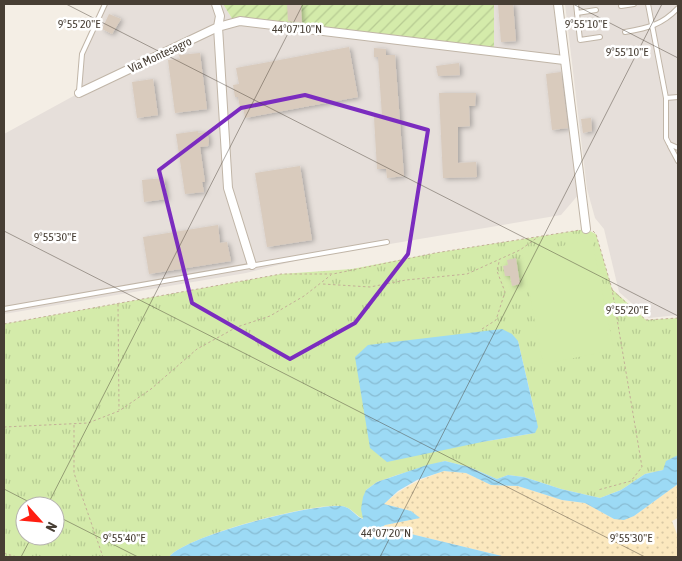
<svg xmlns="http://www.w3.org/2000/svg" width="682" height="561" viewBox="0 0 682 561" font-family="'Asap Condensed',sans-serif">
	<defs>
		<pattern id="grass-tufts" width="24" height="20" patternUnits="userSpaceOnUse" patternTransform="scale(1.25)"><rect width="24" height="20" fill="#d4ebaa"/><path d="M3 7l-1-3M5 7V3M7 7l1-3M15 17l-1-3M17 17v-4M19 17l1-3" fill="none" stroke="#b7cb93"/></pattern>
		<pattern id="sand-dots" width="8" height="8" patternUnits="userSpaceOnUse" patternTransform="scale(1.25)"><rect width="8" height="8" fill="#fbe8be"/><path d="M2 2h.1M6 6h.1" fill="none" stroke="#d8c8a4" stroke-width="1.8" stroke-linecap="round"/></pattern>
		<pattern id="garden-furrows" width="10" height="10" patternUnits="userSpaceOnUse" patternTransform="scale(1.25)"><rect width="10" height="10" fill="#d4ebaa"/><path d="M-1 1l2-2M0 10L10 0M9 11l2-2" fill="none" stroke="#b7cb93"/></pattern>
		<pattern id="water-waves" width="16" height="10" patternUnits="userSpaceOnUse" patternTransform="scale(1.25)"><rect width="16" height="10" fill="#9cdaf5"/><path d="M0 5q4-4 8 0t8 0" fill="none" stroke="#88bcd3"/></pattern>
		<filter id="shadow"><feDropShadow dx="2.5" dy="1.5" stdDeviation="2.5" flood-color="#0004"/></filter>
	</defs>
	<rect width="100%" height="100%" fill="#f4eee5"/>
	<g fill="#e6dfda">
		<polygon points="105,4 223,4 236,25 494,48 494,4 557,4 579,194 561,215 307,258 246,273 4,314 4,134 79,93 82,54"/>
		<polygon points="565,4 678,4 678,315 649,318 619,292 604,229 595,218 587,189"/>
	</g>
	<path fill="url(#grass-tufts)" fill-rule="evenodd" d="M586,229L596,234L612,289L646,320L678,318V455L663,470L645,474L621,490L600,498L561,489L524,477L508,475L497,479L469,467L445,461L397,475L377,482L366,490L364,519C355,516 352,507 341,506C312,503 187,535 169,557H4V324L281,274L352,269L435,253ZM518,341L536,418L535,433L482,442ZM25,506H55V536H25Z"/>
	<path fill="url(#sand-dots)" d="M444,471L466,473L491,485L518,486L562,500L585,503L614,519L634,516L678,484V518L672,521L678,537V557H506L382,527L385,525L419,518L411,511L384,504C402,487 421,479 444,471Z"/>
	<polygon fill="#d4ebaa" points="592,240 614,350 543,364 522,254"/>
	<polygon fill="url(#garden-furrows)" points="223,4 494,4 494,48 236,25"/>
	<g fill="url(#water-waves)">
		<polygon points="502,329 512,334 518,341 538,427 535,433 482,442 387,462 370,448 355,357 368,345"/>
		<path d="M678,455V484L634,516L624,520L614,519L585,503L562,500L518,486L491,485L466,473L444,471L417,480L398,491L384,504L411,511L420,518L385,525L382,527L506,557H169C187,535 311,504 341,506C352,507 354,516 363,519L361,509L363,497L366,490L377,482L427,465L445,461L469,467L497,479L508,475L524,477L561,489L600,498L621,490L645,474L663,470L666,461Z"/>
	</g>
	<g fill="#d9cbbd" filter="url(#shadow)">
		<polygon points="287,4 301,4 302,23 288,21"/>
		<polygon points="498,4 513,4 516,41 501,42"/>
		<polygon points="109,14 121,19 112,34 102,29"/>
		<polygon points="349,47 358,97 245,118 243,106 240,107 238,97 235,97 233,85 239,84 236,68"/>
		<polygon points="374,48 386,49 386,55 395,55 404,176 387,178 386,169 377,169 374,117 382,116 378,57 374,57"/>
		<polygon points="200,53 207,109 175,113 168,60 180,59 179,55"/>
		<polygon points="459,63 460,75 438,76 436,66"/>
		<polygon points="561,72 568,128 552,130 546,74"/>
		<polygon points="153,79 158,115 137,118 132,82"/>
		<polygon points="439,93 476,93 475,106 469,106 470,126 458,127 458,163 476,162 477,177 443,178"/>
		<polygon points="591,118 592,131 583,133 581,119"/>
		<polygon points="198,131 198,133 207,132 209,141 208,146 200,147 205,182 202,182 204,192 185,194 176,134"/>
		<polygon points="300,166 312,240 267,247 255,173"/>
		<polygon points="164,178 167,199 144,202 142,180"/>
		<polygon points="218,225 220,243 227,242 231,261 149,274 143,237"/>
		<polygon points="516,258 520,284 512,286 510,276 505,276 503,266 508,265 507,260"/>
	</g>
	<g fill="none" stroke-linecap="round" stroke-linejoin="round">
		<g stroke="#c0b5a7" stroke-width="6">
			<g id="lane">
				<polyline points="576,4 577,13 596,10"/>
				<polyline points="648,4 666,98 666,138 669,144 678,148"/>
				<polyline points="621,6 634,4"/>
				<polyline points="577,13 580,40 600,37"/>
				<path d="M625,32C648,28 662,25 678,8"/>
				<polyline points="79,91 82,54 105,4"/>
				<polyline points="666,98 678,97"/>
				<polyline points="670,146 678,161"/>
				<polyline points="4,309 387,242"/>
			</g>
		</g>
		<g stroke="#c0b5a7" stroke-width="10">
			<g id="street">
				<polyline points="558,4 586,229"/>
				<polyline points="79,93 218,27 220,16 216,4"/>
				<polyline points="252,265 228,188 218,27 240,21 564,60"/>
			</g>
		</g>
		<g stroke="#c3af97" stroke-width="1" stroke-dasharray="2.5 2.5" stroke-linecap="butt">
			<polyline points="593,231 596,234 612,289 642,467 631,481 598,490"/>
			<polyline points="323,284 370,287 406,280 467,274 520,250 538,237"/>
			<polyline points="612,290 646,320 678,318"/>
			<polyline points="118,304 119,410"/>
			<polyline points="4,324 281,274 333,274 435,253 580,230"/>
			<polyline points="482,329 496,320 505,292 497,271 499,262"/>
			<polyline points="74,425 74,473 103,557"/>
			<polyline points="4,427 88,423 119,411 151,389 197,349 237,327 270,316 304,296 331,275"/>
			<polyline points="4,553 17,557"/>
		</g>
		<use href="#lane" stroke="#fff" stroke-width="4"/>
		<use href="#street" stroke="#fff" stroke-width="8"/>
	</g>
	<path fill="none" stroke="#7b2cbf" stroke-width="4" stroke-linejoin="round" d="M305,95L428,130L408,254L355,323L290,359L192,303L159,170L241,108Z"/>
	<path fill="none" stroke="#473e34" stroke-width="1" stroke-opacity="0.45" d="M66,4L678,316M573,4L678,58M4,231L645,557M4,489L37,506M47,506L303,4M55,515L138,557M21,557L32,536M380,557L662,4"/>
	<g text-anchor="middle" stroke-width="5" stroke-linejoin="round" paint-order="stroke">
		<g font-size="12" fill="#473e34" stroke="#fff">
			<text transform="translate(160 55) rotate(-25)" y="4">Via Montesagro</text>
		</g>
	</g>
	<g font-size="12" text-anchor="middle" fill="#473e34" stroke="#fff" stroke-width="5" stroke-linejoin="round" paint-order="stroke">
		<text x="79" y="28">9°55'20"E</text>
		<text x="586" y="28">9°55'10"E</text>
		<text x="297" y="33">44°07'10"N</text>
		<text x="627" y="56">9°55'10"E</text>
		<text x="55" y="241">9°55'30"E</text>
		<text x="627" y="314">9°55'20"E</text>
		<text x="386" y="537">44°07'20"N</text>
		<text x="124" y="542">9°55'40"E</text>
		<text x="631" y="542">9°55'30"E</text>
	</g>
	<rect width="682" height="561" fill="none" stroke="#473e34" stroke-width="10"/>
	<g transform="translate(40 521) rotate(117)"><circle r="24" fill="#ffffff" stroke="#b5b2ae"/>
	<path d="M0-4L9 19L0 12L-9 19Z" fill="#ff1e11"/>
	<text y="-8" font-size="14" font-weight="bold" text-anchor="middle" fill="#473e34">N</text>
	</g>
</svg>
